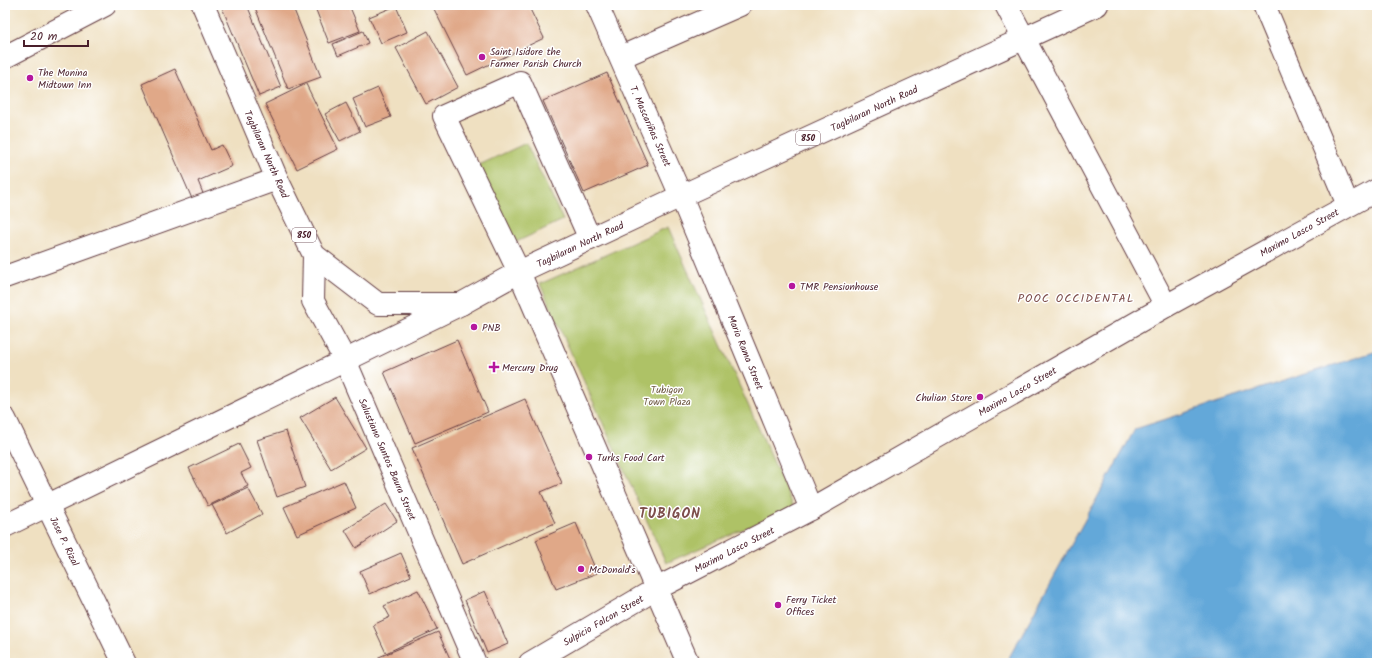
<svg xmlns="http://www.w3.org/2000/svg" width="1382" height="668" viewBox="0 0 1382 668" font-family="Kalam,sans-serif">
	<rect width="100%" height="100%" fill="#fff"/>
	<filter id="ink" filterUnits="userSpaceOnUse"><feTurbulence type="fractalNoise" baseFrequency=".025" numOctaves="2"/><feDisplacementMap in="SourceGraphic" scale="8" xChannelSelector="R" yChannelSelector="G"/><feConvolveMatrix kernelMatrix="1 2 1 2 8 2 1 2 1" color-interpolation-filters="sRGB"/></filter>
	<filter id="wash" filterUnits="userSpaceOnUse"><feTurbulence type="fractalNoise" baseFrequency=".012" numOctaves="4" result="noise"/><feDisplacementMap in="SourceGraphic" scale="16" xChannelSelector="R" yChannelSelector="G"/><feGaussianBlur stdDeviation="0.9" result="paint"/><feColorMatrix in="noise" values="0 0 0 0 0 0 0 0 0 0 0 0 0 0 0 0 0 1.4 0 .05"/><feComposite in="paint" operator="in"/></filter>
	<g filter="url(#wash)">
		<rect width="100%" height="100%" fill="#efe0c1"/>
		<g fill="#aec266" stroke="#7c7048">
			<polygon points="526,143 563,220 512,244 475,167"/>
			<polygon points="668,227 794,507 666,563 540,284"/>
		</g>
		<polygon fill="#64a8d9" stroke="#576482" points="1377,351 1377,663 1006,663 1135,429"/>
		<g id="blocks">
			<g fill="#e0a888">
				<polygon points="221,5 247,5 281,87 259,96"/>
				<polygon points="254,5 292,5 321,77 288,89"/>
				<polygon points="314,5 349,5 360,31 329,43"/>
				<polygon points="432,5 528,5 544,38 467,75"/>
				<polygon points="396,6 407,32 381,43 369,17"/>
				<polygon points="363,31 368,43 338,56 333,44"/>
				<polygon points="428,31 458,87 426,104 396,48"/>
				<polygon points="175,69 211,150 222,145 232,166 198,181 204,196 193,201 142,84"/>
				<polygon points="607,73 648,165 584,193 543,101"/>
				<polygon points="306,84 338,149 297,169 265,104"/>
				<polygon points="378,88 391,117 365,127 353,99"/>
				<polygon points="346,103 360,131 340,141 325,114"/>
				<polygon points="457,340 488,412 415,443 384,372"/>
				<polygon points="335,397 366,448 331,469 300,418"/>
				<polygon points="525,399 562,483 541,492 555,523 462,564 412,448"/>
				<polygon points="286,431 305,487 277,497 257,440"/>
				<polygon points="239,444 251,468 241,473 248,486 208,506 189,468"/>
				<polygon points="344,481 356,508 297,535 284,507"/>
				<polygon points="248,488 262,514 227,533 212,505"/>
				<polygon points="386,504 397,521 356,548 345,530"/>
				<polygon points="576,523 597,573 556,589 536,540"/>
				<polygon points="401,553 411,576 370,594 360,571"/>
				<polygon points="418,590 437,629 386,653 373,625 390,617 384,606"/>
				<polygon points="485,591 508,644 487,653 465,600"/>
				<polygon points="438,632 452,663 381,663 379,657"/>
			</g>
		</g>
	</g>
	<g filter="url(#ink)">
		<use href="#blocks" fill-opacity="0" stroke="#633c42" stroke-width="1"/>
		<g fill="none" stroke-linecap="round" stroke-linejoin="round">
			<g stroke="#633c42" stroke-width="24">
				<g id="minor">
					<polyline points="597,5 681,196 811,509"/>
					<polyline points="1006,5 1166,306"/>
					<polyline points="1264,5 1348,205"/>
					<polyline points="5,57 105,5"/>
					<polyline points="621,57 740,5"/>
					<polyline points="314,255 313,301 345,360 475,663"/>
					<polyline points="519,272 444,116 520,82 590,239"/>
					<polyline points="5,277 277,179"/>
					<polyline points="5,419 124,663"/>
					<polyline points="5,526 461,304"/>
					<polyline points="530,663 656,589 811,509 1166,306 1377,190"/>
				</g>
			</g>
			<g stroke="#633c42" stroke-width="24">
				<g id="major">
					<polyline points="203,5 277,179 314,255 378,304 461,304 519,272 681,196 1097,5"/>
					<polyline points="519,272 688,663"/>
				</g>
			</g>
			<use href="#minor" stroke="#fff" stroke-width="22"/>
			<use href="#major" stroke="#fff" stroke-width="22"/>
		</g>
	</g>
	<g fill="#b5179e" stroke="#fff" stroke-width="1.5">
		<circle cx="482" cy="57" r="4"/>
		<circle cx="30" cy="78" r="4"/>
		<circle cx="792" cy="286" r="4"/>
		<circle cx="474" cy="327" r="4"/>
		<path d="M492 361h4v4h4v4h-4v4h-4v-4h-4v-4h4z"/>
		<circle cx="980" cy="397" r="4"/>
		<circle cx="589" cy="457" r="4"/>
		<circle cx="581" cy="569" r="4"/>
		<circle cx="778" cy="605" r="4"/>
	</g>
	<g text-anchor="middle" stroke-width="3" stroke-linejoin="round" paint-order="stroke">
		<g fill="#fff" stroke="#80626b" stroke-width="1">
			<rect x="796" y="131" width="24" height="14" rx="3"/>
			<rect x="292" y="228" width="24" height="14" rx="3"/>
		</g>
		<g font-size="9" font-weight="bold" fill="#4a1f2b">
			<text x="808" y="141">850</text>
			<text x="304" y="238">850</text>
		</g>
		<g font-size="10" fill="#4a1f2b" stroke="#fff" text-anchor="start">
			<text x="490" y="55">Saint Isidore the<tspan x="490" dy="12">Farmer Parish Church</tspan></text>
			<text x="38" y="76">The Monina<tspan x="38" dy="12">Midtown Inn</tspan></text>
			<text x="800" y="290">TMR Pensionhouse</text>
			<text x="482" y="331">PNB</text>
			<text x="502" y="371">Mercury Drug</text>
			<text x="972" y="401" text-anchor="end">Chulian Store</text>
			<text x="597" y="461">Turks Food Cart</text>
			<text x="589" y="573">McDonald's</text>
			<text x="786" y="603">Ferry Ticket<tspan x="786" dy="12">Offices</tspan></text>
		</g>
		<g font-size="10" fill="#4a1f2b" stroke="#fff">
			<text transform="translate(874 108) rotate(-25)" y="4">Tagbilaran North Road</text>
			<text transform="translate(651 126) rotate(66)" y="4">T. Mascariñas Street</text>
			<text transform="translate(267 154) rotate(66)" y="4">Tagbilaran North Road</text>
			<text transform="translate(1299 232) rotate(-29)" y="4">Maximo Lasco Street</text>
			<text transform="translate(580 244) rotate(-25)" y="4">Tagbilaran North Road</text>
			<text transform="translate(746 352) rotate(68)" y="4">Mario Rama Street</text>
			<text transform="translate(1017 391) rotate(-30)" y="4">Maximo Lasco Street</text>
			<text transform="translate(388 459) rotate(67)" y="4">Salustiano Santos Baura Street</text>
			<text transform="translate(65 541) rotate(64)" y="4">Jose P. Rizal</text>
			<text transform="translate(734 549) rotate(-27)" y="4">Maximo Lasco Street</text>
			<text transform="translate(603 620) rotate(-30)" y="4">Sulpicio Falcon Street</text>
		</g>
		<g font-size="10" fill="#6d5840" stroke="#fff">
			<text x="667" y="393">Tubigon<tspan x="667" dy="12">Town Plaza</tspan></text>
		</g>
		<g font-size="12" letter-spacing="1" fill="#7e4f4c" stroke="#fff">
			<text x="1076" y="302">POOC OCCIDENTAL</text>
		</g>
		<g font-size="14" font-weight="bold" letter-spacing="1" fill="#7e4f4c" stroke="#fff">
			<text x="670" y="518">TUBIGON</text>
		</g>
	</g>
	<rect width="1382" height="668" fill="none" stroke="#fff" stroke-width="20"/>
	<path d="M24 40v6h64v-6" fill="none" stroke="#4a1f2b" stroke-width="2"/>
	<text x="30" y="40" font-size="12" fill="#4a1f2b" stroke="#ffffff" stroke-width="3" paint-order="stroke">20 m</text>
</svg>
